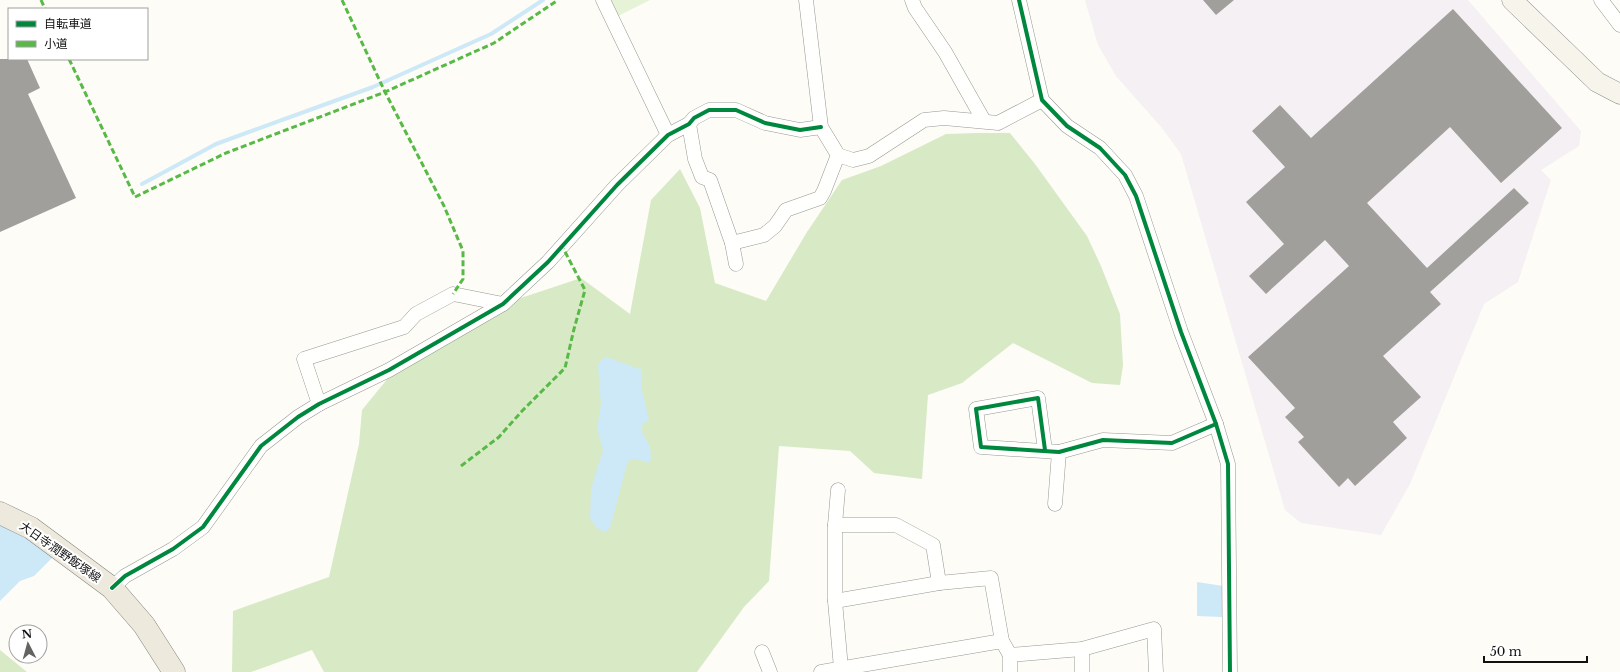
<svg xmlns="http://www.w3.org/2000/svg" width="1620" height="672" viewBox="0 0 1620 672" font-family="'Libre Baskerville','Noto Sans JP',serif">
	<rect width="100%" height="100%" fill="#fdfcf7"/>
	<polygon fill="#f5f0f3" points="1085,0 1468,0 1581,131 1579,146 1541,170 1551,180 1518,282 1484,304 1410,484 1381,535 1301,523 1285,510 1181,154 1162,128 1116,76 1098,45"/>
	<polygon fill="#e7f3d7" points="611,0 650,0 618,16"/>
	<g fill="#d8eac5">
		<polygon points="976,133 1010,133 1035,164 1087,236 1101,266 1120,314 1123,365 1120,385 1092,383 1013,343 962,383 928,395 922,479 874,473 850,451 779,446 769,581 744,607 697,672 324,672 312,650 251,672 232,672 233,611 329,577 359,444 362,410 402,361 503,304 581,278 630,314 651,200 680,169 700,208 715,283 766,301 807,232 842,180 881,166 946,134"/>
		<polygon points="0,650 27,672 0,672"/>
	</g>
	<g fill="#cde8f7">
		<polygon points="603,358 609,358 642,370 641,387 649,420 642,425 642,432 650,447 651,459 648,463 638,459 631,459 627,464 610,528 605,532 598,529 590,519 591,489 603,450 597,429 601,404 598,365"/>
		<polygon points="0,521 55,555 34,576 20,581 0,601"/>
		<polygon points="1197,582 1223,586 1222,617 1197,616"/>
	</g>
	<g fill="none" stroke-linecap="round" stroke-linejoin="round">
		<polyline stroke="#cde8f7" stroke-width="4" points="142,184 216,144 373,87 491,34 543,0"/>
	</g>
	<g fill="#a19f9c">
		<polygon points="1203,0 1234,0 1216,15"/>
		<polygon points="1453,9 1562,128 1501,183 1450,127 1367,203 1427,268 1514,188 1529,203 1430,292 1441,304 1383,356 1421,397 1393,422 1407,438 1355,486 1348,478 1339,487 1298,442 1304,437 1285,417 1295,408 1248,357 1349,266 1325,240 1266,294 1249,276 1284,244 1246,202 1285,167 1252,131 1280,105 1311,138"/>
		<polygon points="0,59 27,59 40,88 28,94 76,198 0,232"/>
	</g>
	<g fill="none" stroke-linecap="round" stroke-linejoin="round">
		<g stroke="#979795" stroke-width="15">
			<g id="street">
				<polyline points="603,0 668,135"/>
				<polyline points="806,0 821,127 838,155 853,160 869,156 924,120 944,118 998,123 1042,100"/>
				<polyline points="912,0 915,8 945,52 984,121"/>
				<polyline points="1019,0 1042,100 1067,126 1100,148 1125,175 1136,196 1181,332 1216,424 1228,464 1230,672"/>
				<polyline points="1601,0 1620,25"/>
				<polyline points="689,124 695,159 702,177 710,180 732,243 736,264"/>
				<polyline points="732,243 764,235 775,226 786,210 820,198 824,191 838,155"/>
				<polyline points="319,404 304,359 404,327 416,314 453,294 503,304"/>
				<polyline points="1045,450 1038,398 976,409 981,447 1059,452 1103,440 1172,443 1216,424"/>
				<polyline points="838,490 835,525 835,601 841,668"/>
				<polyline points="1055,504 1059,452"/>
				<polyline points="835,525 896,525 933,545 939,583"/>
				<polyline points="112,588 125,576 173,549 203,527 261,446 298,417 319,404 389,370 503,304 548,262 617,185 668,135 689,124 694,118 709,110 736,110 765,123 800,130 821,127"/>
				<polyline points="835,601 939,583 991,578 1002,641"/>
				<polyline points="762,652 770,672"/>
				<polyline points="1010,655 1082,649 1154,629 1156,672"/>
				<polyline points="821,672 1002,641 1010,655 1010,672"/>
				<polyline points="1082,672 1082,649"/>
			</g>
		</g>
		<g stroke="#8e8d8b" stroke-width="21">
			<polyline id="secondary" points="1512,0 1597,82 1620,94"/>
		</g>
		<g stroke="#858482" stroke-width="23">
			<polyline id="primary" points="0,513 31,528 112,588 144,625 174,672"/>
		</g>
		<use href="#street" stroke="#fffffe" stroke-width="14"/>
		<use href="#secondary" stroke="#f6f4eb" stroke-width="20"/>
		<use href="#primary" stroke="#ede9dc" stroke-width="22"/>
		<g stroke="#58b947" stroke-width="3" stroke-dasharray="6 3" stroke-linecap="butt">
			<polyline points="41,0 45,9"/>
			<polyline points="342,0 385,92 444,206 463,251 463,279 453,294"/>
			<polyline points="69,59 135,197 226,153 385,92 494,43 558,0"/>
			<polyline points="461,466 499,437 522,411 565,368 574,329 585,290 562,246"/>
		</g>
		<g stroke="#fff" stroke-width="6">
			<g id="cycleway">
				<polyline points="1019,0 1042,100 1067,126 1100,148 1125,175 1136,196 1181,332 1216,424 1228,464 1230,672"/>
				<polyline points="1045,450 1038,398 976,409 981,447 1059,452 1103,440 1172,443 1216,424"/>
				<polyline points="112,588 125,576 173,549 203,527 261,446 298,417 319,404 389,370 503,304 548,262 617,185 668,135 689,124 694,118 709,110 736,110 765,123 800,130 821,127"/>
			</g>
		</g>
		<use href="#cycleway" stroke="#00873e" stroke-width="4"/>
	</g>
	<g text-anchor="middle" stroke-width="4" stroke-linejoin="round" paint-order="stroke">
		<g font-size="12" fill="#111" stroke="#fff">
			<text transform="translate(60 552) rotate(35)" y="4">大日寺潤野飯塚線</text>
		</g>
	</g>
	<rect x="8" y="8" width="140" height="52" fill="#ffffff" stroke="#a0a0a0"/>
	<rect x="16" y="21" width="20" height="6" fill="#00873e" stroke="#a0a0a0"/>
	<text x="44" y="28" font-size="12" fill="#111111">自転車道</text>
	<rect x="16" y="41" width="20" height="6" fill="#58b947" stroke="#a0a0a0"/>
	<text x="44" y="48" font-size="12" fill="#111111">小道</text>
	<g transform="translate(28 644) rotate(354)"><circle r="19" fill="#ffffff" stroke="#a0a0a0"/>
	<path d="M0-3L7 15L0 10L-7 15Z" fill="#646362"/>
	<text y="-6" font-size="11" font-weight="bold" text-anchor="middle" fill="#111111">N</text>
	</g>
	<path d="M1484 656v6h103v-6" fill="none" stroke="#111111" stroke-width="2"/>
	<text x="1490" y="656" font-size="12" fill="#111111" stroke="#ffffff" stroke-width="3" paint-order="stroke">50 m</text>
</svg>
